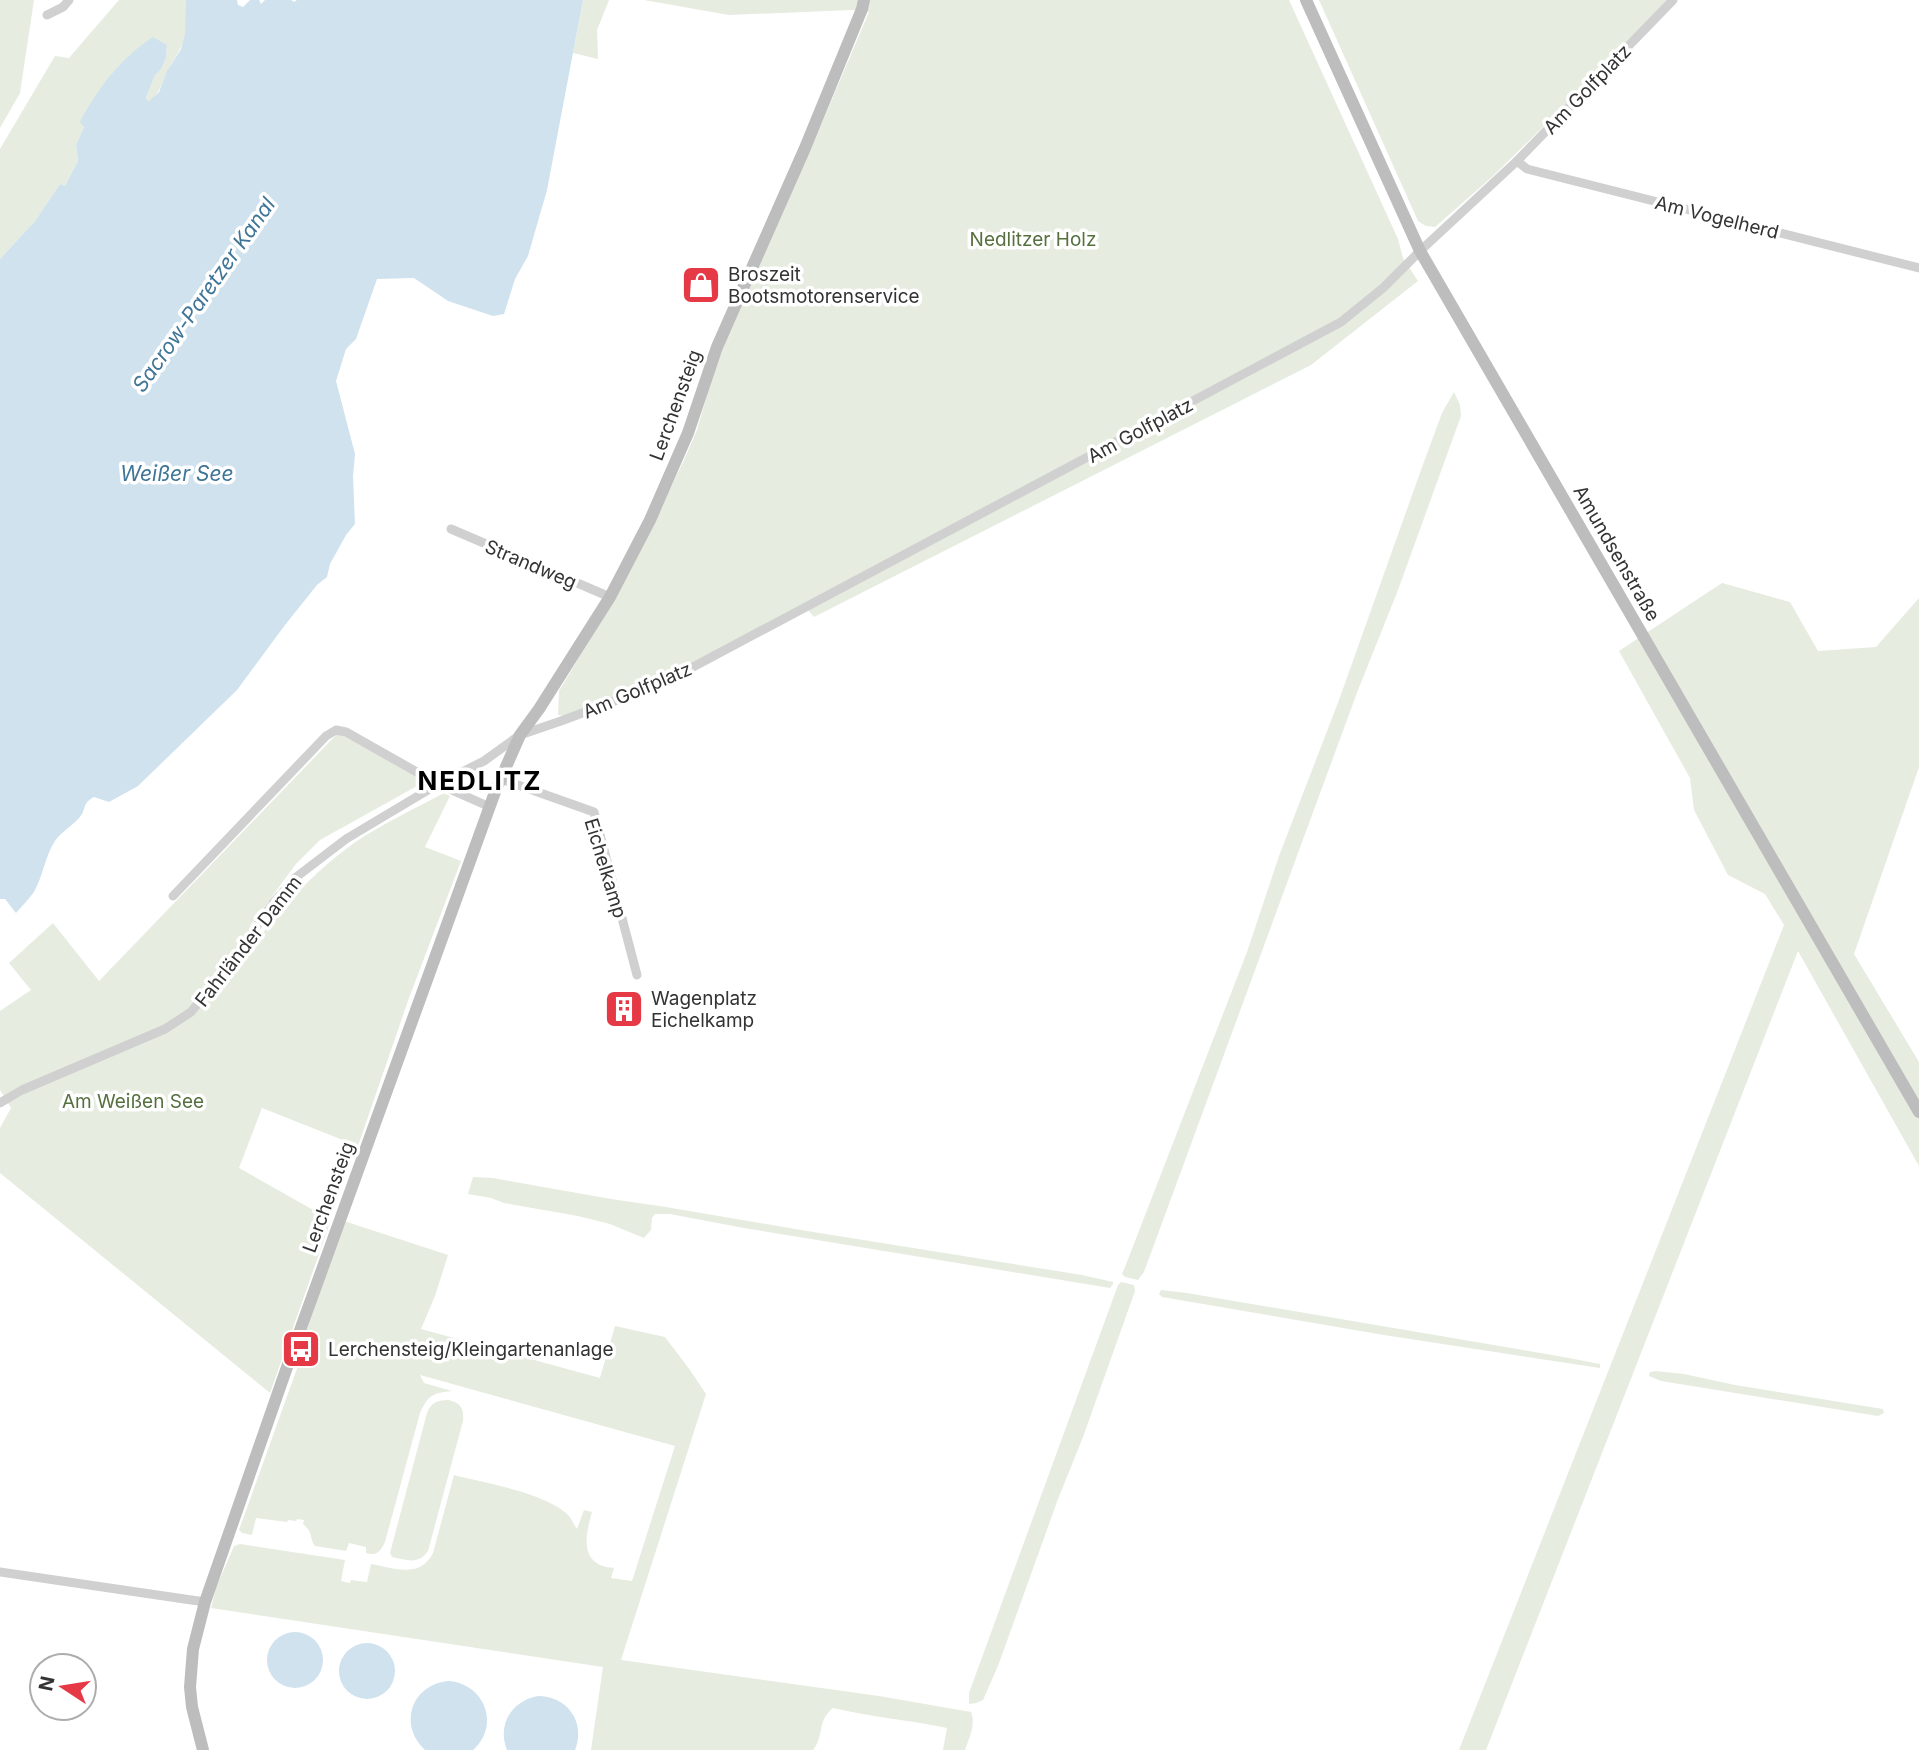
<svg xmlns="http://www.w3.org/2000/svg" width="1919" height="1750" viewBox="0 0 1919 1750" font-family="Inter,sans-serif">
	<rect width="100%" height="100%" fill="#fff"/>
	<g fill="#e6ecdf">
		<polygon points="0,0 34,0 20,93 0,128"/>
		<path d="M119,0H186C186,11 187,23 185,34C183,48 174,58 168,70C162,82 160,94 148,103L146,97L155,74L161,69L166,58L167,45L84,127L76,145L78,161L65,186L60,184L35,221L0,259V149L55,56L69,58Z"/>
		<polygon points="583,0 609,0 597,30 598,59 573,53"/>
		<polygon points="644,0 1289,0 1398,239 1403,258 1418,281 1311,365 814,617 804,605 676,673 582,710 564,716 558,715 559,691 613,601 661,508 684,460 697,430 709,388 731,325 810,151 869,12 852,10 729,15"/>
		<polygon points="1319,0 1672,0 1492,177 1435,227 1426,226 1418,221"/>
		<polygon points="1454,392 1460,405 1461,416 1398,590 1358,690 1144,1272 1138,1280 1125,1277 1122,1274 1125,1267 1247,952 1279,856 1339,700 1421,470 1442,413"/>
		<polygon points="1722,583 1790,602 1818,651 1876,647 1919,598 1919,767 1854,954 1919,1062 1919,1166 1798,951 1486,1750 1459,1750 1784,925 1765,894 1728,875 1694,810 1690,778 1619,651"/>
		<path d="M338,733L426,781L320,840L296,864L250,926L262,934C289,899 318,869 354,843C382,824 414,809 444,793L450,796L425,847L461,861L409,998L358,1146L262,1108L239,1168L331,1220L270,1393L0,1173V1128L11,1108L0,1090V1011L31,990L9,963L53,923L99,981Z"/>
		<polygon points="473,1177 493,1178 611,1199 666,1207 807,1231 1082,1275 1113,1282 1113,1284 1110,1288 744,1228 670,1214 655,1214 652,1218 651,1230 644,1238 610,1224 578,1216 504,1203 491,1198 468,1194"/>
		<path d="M344,1221L448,1255L435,1296L421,1329L600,1378L615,1326L665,1337L690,1370L706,1394L621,1660L879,1696L971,1712C976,1724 969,1739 965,1750H943L947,1728C909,1720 871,1717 833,1708C816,1722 825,1735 813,1750H591L603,1667L211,1608L216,1588L234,1546L240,1544L345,1560L341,1581L350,1583L351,1580L367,1582L371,1564C394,1568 420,1579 433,1553L454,1475C485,1483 546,1493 568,1515C572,1519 574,1525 577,1529L584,1510L592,1512C585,1536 579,1566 614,1568L611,1578L632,1581L675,1446L420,1375L424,1383L452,1391C433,1393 428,1395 420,1413L385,1542C380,1552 377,1556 366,1553V1547L349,1543L346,1551L315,1546C309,1538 314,1533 303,1524L304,1520L297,1519L296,1521L288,1520L287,1522L256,1518L252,1535L242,1533L239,1530L299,1363L306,1358L302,1353L306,1332Z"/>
		<polygon points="1121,1282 1134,1285 1135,1291 1083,1437 1058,1499 998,1666 983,1700 976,1703 969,1704 969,1693 1118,1285"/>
		<polygon points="1161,1290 1187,1293 1558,1356 1600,1364 1600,1368 1384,1335 1162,1297 1159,1294"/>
		<polygon points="1656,1371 1684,1374 1735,1385 1883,1409 1884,1413 1878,1416 1661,1381 1649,1376 1650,1372"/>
		<path d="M448,1400C461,1403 464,1408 463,1421L428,1551C418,1565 407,1560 392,1557L390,1553L427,1413C431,1403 437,1400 448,1400Z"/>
	</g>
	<g fill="#cfe2ee">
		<path d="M186,0H237L238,5L243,7L250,0H259L261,4L265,0H291L294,2L297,0H583L547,190L528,256L515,279L504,314L493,316L448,301L414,278L377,279L356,339L346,349L336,381L355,454L353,476L355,524L346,535L330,564L327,577L317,585L285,625L237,690L138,786L109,802L94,797C81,804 87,810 79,818C72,826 61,832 55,841C45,856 43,876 34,892C29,899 22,906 16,913L5,899H0V259L35,221L60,184L65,186L78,161L76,145L84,127L80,122C97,89 121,58 153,37L167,45L166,58L161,69L155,75L146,97L148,102L159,92L167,71L181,49L185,34Z"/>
		<circle cx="295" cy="1660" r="28"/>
		<circle cx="367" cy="1671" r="28"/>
		<path d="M448,1681C484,1683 501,1725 473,1750H425C398,1725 411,1685 448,1681Z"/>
		<path d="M538,1696C567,1696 586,1722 575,1750H507C497,1725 511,1701 538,1696Z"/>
	</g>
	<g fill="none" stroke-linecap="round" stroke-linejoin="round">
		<g stroke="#d0d0d0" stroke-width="9">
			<polyline points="47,15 63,7 69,0"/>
			<polyline points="1517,161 1527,169 1919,268"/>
			<polyline points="451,529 610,597"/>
			<polyline points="501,779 594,812 637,975"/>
			<polyline points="173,896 326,736 336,730 346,732 438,784 490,807"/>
			<polyline points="0,1103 22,1090 165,1029 191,1012 227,968 273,903 295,878 346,839 438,784 484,761 520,735 561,721 663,683 1341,322 1383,288 1420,251 1517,161 1673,0"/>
			<polyline points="0,1572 205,1602"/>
		</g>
		<g stroke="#bdbdbd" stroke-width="12">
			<polyline points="1306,0 1420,251 1919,1112"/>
			<polyline points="203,1750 192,1707 190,1687 193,1649 205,1602 294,1347 495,792 520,735 539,709 610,597 650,520 688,433 717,347 805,148 862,9 864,0"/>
		</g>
	</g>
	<defs>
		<g id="shop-square" transform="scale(2.0125)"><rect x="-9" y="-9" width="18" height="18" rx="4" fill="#e63946" stroke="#fff"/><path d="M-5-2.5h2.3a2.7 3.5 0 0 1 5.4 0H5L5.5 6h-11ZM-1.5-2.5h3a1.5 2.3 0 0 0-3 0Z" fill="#fff"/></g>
		<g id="building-square" transform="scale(2.0125)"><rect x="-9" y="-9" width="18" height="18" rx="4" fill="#e63946" stroke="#fff"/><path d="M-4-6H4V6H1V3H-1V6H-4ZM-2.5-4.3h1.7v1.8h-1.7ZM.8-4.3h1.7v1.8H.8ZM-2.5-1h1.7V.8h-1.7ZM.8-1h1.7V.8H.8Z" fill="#fff"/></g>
		<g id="bus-square" transform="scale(2.0125)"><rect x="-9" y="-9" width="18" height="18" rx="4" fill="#e63946" stroke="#fff"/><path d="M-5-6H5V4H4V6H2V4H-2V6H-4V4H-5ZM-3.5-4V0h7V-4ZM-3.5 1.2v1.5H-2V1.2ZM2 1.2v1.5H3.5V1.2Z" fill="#fff"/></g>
	</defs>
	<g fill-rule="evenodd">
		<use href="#shop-square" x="701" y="285"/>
		<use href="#building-square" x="624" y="1009"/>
		<use href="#bus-square" x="301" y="1349"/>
	</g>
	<g text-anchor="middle" stroke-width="7" stroke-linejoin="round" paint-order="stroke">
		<g font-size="19" fill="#333" stroke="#fff">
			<text transform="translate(1587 89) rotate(-46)" y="7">Am Golfplatz</text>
			<text transform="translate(1717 217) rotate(14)" y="7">Am Vogelherd</text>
			<text transform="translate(675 405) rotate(-70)" y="7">Lerchensteig</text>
			<text transform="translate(1140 430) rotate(-28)" y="7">Am Golfplatz</text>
			<text transform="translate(1617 553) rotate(60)" y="7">Amundsenstraße</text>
			<text transform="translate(531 564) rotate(23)" y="7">Strandweg</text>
			<text transform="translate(637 690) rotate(-23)" y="7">Am Golfplatz</text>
			<text transform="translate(606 868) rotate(73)" y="7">Eichelkamp</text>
			<text transform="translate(248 941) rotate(-52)" y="7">Fahrländer Damm</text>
			<text transform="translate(328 1197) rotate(-70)" y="7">Lerchensteig</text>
		</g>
		<g font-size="19" fill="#56703f" stroke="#fff">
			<text x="1033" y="246">Nedlitzer Holz</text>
			<text x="133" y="1108">Am Weißen See</text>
		</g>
		<g font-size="19" fill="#333" stroke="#fff" text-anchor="start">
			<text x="728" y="281">Broszeit<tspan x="728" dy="22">Bootsmotorenservice</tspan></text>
			<text x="651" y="1005">Wagenplatz<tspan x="651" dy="22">Eichelkamp</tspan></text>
			<text x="328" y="1356">Lerchensteig/Kleingartenanlage</text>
		</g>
		<g font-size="21" font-style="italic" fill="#3f7597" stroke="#fff">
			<text transform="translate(204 295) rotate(-55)" y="7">Sacrow-Paretzer Kanal</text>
			<text x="177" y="481">Weißer See</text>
		</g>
		<g font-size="26" font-weight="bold" letter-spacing="2" fill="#000" stroke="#fff">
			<text x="480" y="790">NEDLITZ</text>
		</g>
	</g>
	<g transform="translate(63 1687) rotate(282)"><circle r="33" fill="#ffffff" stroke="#adadad" stroke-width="2"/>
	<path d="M0-5L12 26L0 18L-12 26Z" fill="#e63946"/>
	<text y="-10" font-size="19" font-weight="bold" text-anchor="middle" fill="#333333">N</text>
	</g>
</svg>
